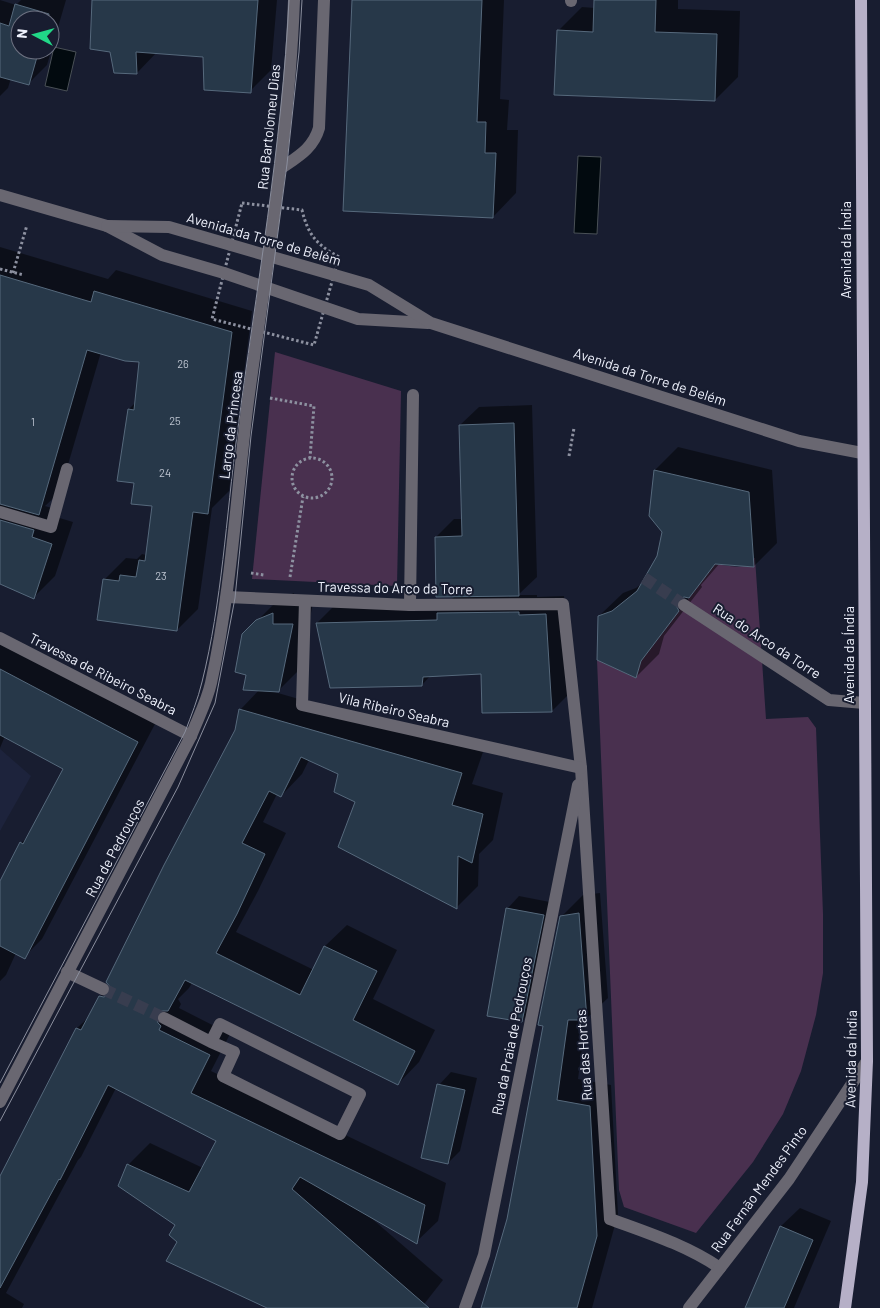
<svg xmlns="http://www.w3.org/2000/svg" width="880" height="1308" viewBox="0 0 880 1308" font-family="Barlow,sans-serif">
	<rect width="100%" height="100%" fill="#181d30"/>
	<polygon fill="#1d233c" points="0,749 31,776 0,831"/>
	<g fill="#49304f">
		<polygon points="275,352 401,391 397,586 252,579"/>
		<path d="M754,558H755L766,719L808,717L816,728L823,914V973L816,1015L801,1071L783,1114L753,1162L696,1233L624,1207L619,1190L597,660L636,678L641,661L715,564C727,565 747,572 754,558Z"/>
	</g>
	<g fill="#020a0f" stroke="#495056">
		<polygon points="54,47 76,52 67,91 45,86"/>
		<polygon points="578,156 601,157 597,234 574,233"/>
	</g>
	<g fill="#0007" fill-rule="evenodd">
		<path d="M0,0L16,5L21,0H66L47,65L28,84L11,78L8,88L0,96ZM20,20H50V50H20Z"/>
		<polygon points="93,0 277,0 271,70 250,91 204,56 157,52 137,73 111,50"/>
		<polygon points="353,0 504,0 500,99 509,100 507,130 518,130 516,193 493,217"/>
		<polygon points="595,0 678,0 678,9 740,11 738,77 715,100 558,31 582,7 595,8"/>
		<polygon points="0,247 108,279 116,270 252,311 229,491 212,508 198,609 177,630 104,580 126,558 137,559 142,554 146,555 154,505 135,482 129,409 136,402 140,361 101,352 60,492 45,506 55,509 53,516 73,522 55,576 34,597 0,582"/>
		<polygon points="532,405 537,577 518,595 537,595 537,597 564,596 570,693 552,711 482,673 431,675 422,685 317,623 335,605 449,602 456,595 436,537 454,519 463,519 460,425 479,407"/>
		<polygon points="678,447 772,470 777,543 754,566 720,563 701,585 702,587 664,636 659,654 636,677 599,616 623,593 636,588 643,583 658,557 663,532 655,470"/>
		<polygon points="294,593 294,603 313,603 300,669 278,691 271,691 483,752 472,784 503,793 493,840 479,854 478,886 457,907 340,846 357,802 340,773 309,760 302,774 281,796 277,794 263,822 286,833 258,891 236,932 314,970 325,946 347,925 397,950 373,999 435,1030 419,1062 398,1084 192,983 189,988 178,999 181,1004 179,1008 230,1034 211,1071 446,1183 438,1221 416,1242 371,1216 370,1217 443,1280 421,1308 270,1308 178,1242 176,1224 119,1185 128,1165 150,1143 203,1168 218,1140 116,1088 81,1157 78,1160 6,1293 24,1304 22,1308 0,1308 0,1179 77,1028 90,1016 100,997 111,986 236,730 240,710 260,689 247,674 243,635 279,599"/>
		<polygon points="0,642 155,724 42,939 24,957 16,953 6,975 0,981 0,884 21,843 30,835 64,768 5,736 0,748"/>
		<polygon points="600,893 608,998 586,1019 578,1079 611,1085 618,1214 592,1308 482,1308 508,1219 544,1025 561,917 583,895"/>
		<polygon points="519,896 555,903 534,1008 522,1021 507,909"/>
		<polygon points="451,1072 477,1078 460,1151 448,1163 439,1085"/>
		<polygon points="800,1208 831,1221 794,1308 746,1308 781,1226"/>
	</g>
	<g fill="#273849" stroke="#56697c">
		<polygon points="92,0 258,0 251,93 204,90 203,57 136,52 137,74 114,73 110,52 90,49"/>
		<polygon points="352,0 482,0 477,122 486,122 485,153 496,153 493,218 343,211"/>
		<polygon points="594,0 656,0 655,32 717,34 715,101 554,95 557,30 593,32"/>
		<polygon points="15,4 49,14 48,20 20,20 20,50 39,50 29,85 0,77 0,23 9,26"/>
		<polygon points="0,275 91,302 94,291 232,332 208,514 193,512 177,631 97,620 103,579 119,581 120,575 136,577 139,560 145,561 152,506 131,504 134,483 117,481 128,409 134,410 139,362 125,361 87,350 39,515 0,504"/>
		<polygon points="514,423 519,596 436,597 435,537 462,536 459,425"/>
		<polygon points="654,470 749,492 754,567 715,564 689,598 684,597 678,600 676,605 679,611 641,661 636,678 597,660 598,616 612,611 637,591 657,556 662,532 649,516"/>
		<polygon points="0,520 34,530 32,537 52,544 34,599 0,584"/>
		<polygon points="519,612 519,615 546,614 552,712 482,713 481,674 423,677 422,686 330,688 316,623 437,620 437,613"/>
		<polygon points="273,613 273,624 293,624 279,692 243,690 246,675 235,672 242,634 256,620"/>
		<polygon points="0,669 138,742 25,959 0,946 0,881 20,842 23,844 63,769 0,735"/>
		<polygon points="239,709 462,773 452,805 483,814 472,863 458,856 457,909 338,847 355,802 334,792 338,774 301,757 281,797 269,791 242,843 265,854 237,914 216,953 300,995 324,946 377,971 353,1020 415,1051 398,1085 185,980 168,1011 160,1011 156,1018 158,1023 161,1026 159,1030 210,1055 191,1093 425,1205 417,1244 300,1177 292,1189 429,1308 267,1308 166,1261 177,1242 169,1235 175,1225 118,1186 127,1164 189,1192 216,1141 108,1085 60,1180 59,1179 0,1288 0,1176 76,1028 81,1030 99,996 104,997 110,993 111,988 106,982 164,865 235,730"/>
		<polygon points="506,908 544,915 522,1022 487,1016"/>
		<polygon points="579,913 587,1020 568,1020 557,1100 590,1106 597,1236 577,1308 481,1308 507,1219 543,1026 538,1025 560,916"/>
		<polygon points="437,1084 465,1090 448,1164 421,1158"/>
		<polygon points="780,1226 813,1240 784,1308 745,1308"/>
	</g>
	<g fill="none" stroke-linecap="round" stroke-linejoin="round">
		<polyline stroke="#383d4f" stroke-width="12" stroke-dasharray="12 6" stroke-linecap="butt" points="644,578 684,605"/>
		<polyline stroke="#383d4f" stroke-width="12" stroke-dasharray="12 6" stroke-linecap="butt" points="103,989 164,1018"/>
		<g stroke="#8d91a0" stroke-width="3" stroke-dasharray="2.5 2.5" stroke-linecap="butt">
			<path d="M242,203L302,210C308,235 317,245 339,257L314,345L212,319Z"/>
			<polyline points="0,269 24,275"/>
			<polyline points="13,273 27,225"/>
			<polyline points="270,398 314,406 310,458"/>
			<polyline points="569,456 574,428"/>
			<circle cx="312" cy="478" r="20"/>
			<polyline points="251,573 264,575"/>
			<polyline points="290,577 303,497"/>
		</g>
		<g stroke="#696771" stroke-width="12">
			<path d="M280,169C297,157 313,149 319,128L324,0"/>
			<polyline points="0,512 51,527 67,469"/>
			<polyline points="410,605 413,395"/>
		</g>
		<polyline stroke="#696771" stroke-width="12" points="684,605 829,700 864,703"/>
		<g stroke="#696771" stroke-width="12">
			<polyline points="571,1 571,0"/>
			<path d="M227,597L410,605L563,604L581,768L610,1219C648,1233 686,1245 720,1268"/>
			<polyline points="305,601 302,705 581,768"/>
			<polyline points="0,638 191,736"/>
			<polyline points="67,972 103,989"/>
			<polyline points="164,1018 211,1042 220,1024 360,1094 340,1134 223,1076 234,1052 211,1042"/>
			<polyline points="465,1308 484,1255 578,785"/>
			<polyline points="689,1308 789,1179 867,1061"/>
		</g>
		<g stroke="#696771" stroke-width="12">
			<polyline points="0,195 107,226 162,255 224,273 358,319 428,323"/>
			<polyline points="107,226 169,227 369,285 431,323 799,441 862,453"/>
			<path d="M0,1102L191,736C198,718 207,701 211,683C231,593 236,500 247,409C265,273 289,138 294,0"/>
		</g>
		<polyline stroke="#b6b0c7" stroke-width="12" points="845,1308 862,1182 867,1061 861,0"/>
		<g stroke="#8b8f9e" stroke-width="1">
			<path d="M0,1083L185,732C191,716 198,699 202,682C222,602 226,518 237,435C256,290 282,146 289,0"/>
			<polyline points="0,1121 178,787 215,703 235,598 251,436 287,164 299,52 302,0"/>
		</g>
	</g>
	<g text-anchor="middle" stroke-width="4" stroke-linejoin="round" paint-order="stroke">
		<g font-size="11" fill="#bdc4d0">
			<text x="183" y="368">26</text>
			<text x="175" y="425">25</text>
			<text x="33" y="426">1</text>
			<text x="165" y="477">24</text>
			<text x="161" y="580">23</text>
		</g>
		<g font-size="14" fill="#eff2fd" stroke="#181d30">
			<text transform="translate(269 127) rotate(-84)" y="5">Rua Bartolomeu Dias</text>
			<text transform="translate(264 239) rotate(16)" y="5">Avenida da Torre de Belém</text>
			<text transform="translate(846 250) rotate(-90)" y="5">Avenida da Índia</text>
			<text transform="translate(650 377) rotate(18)" y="5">Avenida da Torre de Belém</text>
			<text transform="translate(231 425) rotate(-83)" y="5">Largo da Princesa</text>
			<text transform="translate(395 588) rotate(1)" y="5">Travessa do Arco da Torre</text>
			<text transform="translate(767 641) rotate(33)" y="5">Rua do Arco da Torre</text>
			<text transform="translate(849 655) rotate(-90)" y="5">Avenida da Índia</text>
			<text transform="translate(103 674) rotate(27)" y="5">Travessa de Ribeiro Seabra</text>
			<text transform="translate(394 710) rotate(13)" y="5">Vila Ribeiro Seabra</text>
			<text transform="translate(115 848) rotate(-62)" y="5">Rua de Pedrouços</text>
			<text transform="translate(512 1036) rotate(-79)" y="5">Rua da Praia de Pedrouços</text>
			<text transform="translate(584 1055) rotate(-94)" y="5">Rua das Hortas</text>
			<text transform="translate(851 1059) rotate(-89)" y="5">Avenida da Índia</text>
			<text transform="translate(759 1189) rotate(-54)" y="5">Rua Fernão Mendes Pinto</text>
		</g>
	</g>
	<g transform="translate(35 35) rotate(276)"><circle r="24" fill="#181d30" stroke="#6e7282"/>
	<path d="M0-4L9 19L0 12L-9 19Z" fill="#21d887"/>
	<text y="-8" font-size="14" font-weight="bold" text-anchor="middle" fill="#eff2fd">N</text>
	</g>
</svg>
